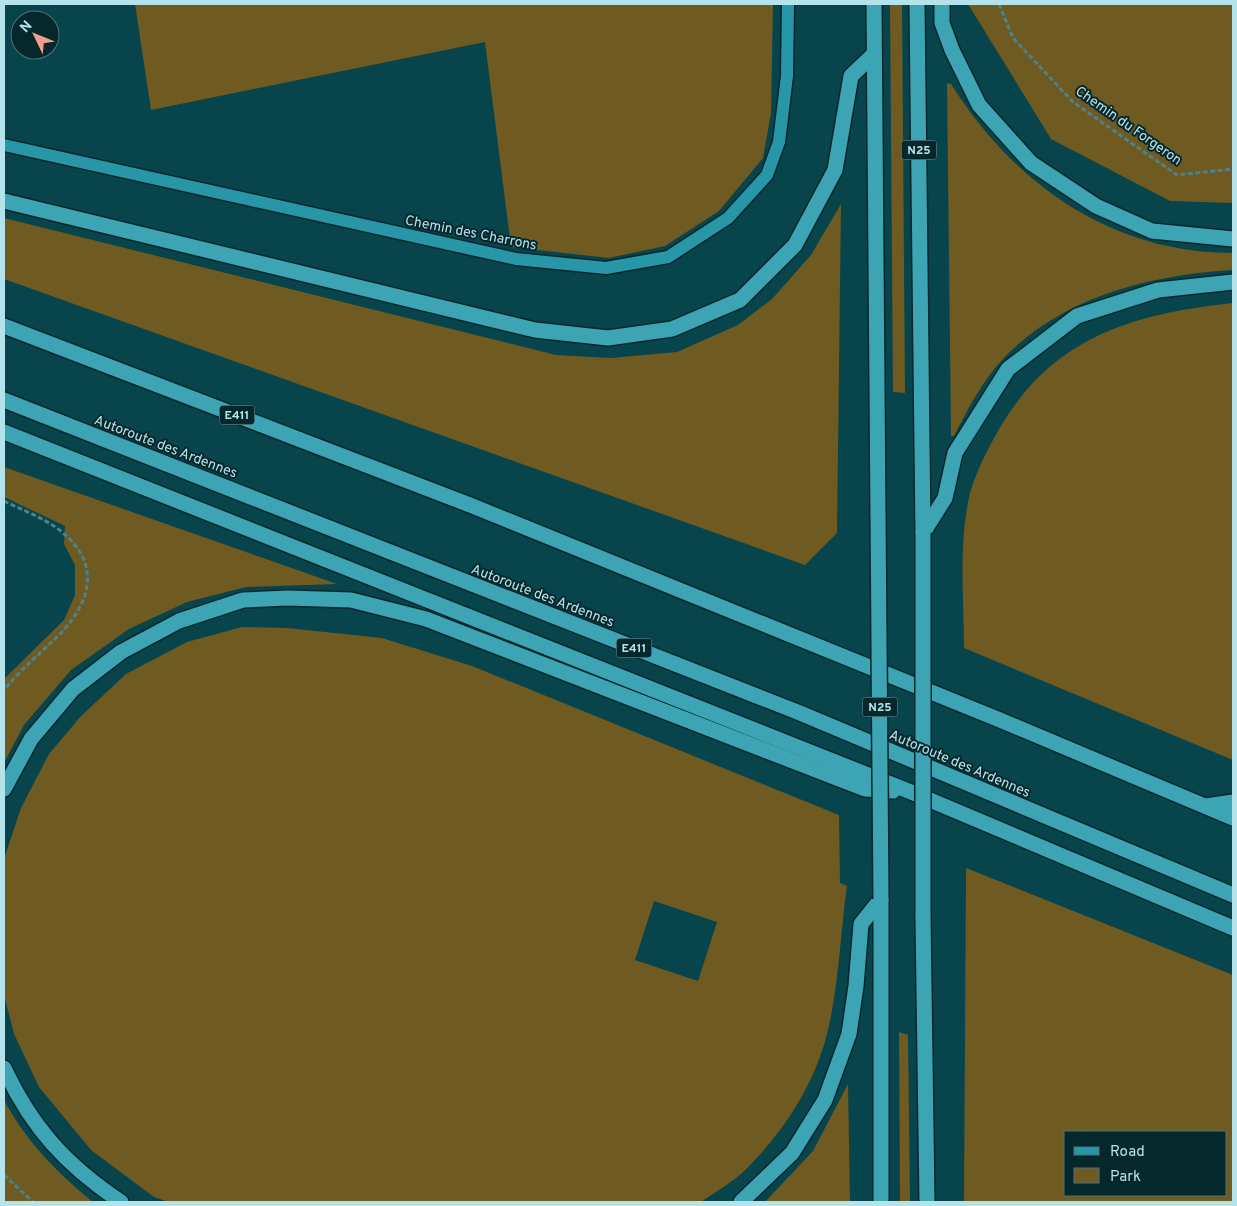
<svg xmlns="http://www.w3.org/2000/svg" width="1237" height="1206" viewBox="0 0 1237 1206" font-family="Overpass,sans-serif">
	<rect width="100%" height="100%" fill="#07444c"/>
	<g fill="#6f5a21" fill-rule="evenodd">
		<polygon points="135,4 773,4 771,113 763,158 719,211 665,246 609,258 511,247 485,42 151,110"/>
		<polygon points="890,4 902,4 905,393 893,392"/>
		<polygon points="968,4 1233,4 1233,203 1170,201 1051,139"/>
		<path d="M947,83L951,84C1014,184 1111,253 1233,253L1232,270C1150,275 1061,297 1003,359C982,381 968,409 954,436H951Z"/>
		<polygon points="841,204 837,533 805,565 4,279 4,218 556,355 611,358 677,352 738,325 772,299 811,255"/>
		<path d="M1233,303V760L964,648C964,598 958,543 970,493C976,472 987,450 998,431C1052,337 1132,314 1233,303Z"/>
		<polygon points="4,467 337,584 246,587 187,602 129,629 71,670 24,725 4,763 4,679 64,620 75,595 75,565 64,544 65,526 4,497"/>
		<path d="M242,627L287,628L382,638L472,666L839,815L840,883L847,886C840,935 838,1002 823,1048C808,1095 778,1139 741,1174C729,1184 714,1193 701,1202H169L154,1197L91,1150L39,1087L14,1034L4,995V859L21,808L49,754L81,716L126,674L187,642ZM654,901L717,922L698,981L635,960Z"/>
		<path d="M966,868L1233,975V1202H964ZM1066,1132H1226V1195H1066Z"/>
		<polygon points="899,1032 908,1035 910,1202 900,1202"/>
		<polygon points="848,1084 850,1202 765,1202 813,1151"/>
		<path d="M4,1100C26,1141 57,1173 93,1202H4Z"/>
	</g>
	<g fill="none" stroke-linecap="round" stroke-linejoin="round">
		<g stroke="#06282d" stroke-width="15">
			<polyline id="minor" points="4,145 516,259 606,268 668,257 728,218 767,175 779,142 787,76 788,4"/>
		</g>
		<g stroke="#06282d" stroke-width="18">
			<g id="highway">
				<polyline points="874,4 878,515"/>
				<polyline points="917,4 923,533"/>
				<polyline points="942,4 942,23 952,50 979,105 1031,163 1096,206 1152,231 1233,239"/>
				<polyline points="4,201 535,330 608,338 672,329 740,300 795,245 835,170 851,76 874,54"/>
				<polyline points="4,326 470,505 1000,720 1233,818"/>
				<polyline points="4,400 800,713 1233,895"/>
				<polyline points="4,432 911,792 1233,928"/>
				<polyline points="923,533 945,498 955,453 1008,369 1077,316 1158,290 1233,282"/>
				<polyline points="4,789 31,739 73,689 121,652 179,621 243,600 288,598 351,600 426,619 865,789 893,791"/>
				<polyline points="1206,806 1233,802"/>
				<polyline points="881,899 881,1202"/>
				<polyline points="923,917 927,1202"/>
				<path d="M4,1068C32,1128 66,1165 121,1202"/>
				<polyline points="741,1202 792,1153 825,1100 849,1034 856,986 861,924 881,899"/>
			</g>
		</g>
		<g stroke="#4c838b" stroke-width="3" stroke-dasharray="5 2.5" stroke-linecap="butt">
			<polyline points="999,4 1013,38 1073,102 1177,175 1233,169"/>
			<path d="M4,501C22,510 45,518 62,532C100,563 92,600 61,633C42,652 21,669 4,690"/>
			<polyline points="4,1175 33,1202"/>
		</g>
		<use href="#minor" stroke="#2796a6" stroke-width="12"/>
		<use href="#highway" stroke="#3da4b4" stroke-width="15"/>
		<g stroke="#06282d" stroke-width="18" stroke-linecap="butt">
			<g id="highway-bridge">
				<polyline points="878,515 881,899"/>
				<polyline points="923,533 923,917"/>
			</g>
		</g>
		<use href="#highway-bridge" stroke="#3da4b4" stroke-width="15"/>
	</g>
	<g text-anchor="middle" stroke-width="4" stroke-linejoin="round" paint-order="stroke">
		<g fill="#06282d" stroke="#80abb2" stroke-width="1">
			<rect x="901.5" y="140.5" width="35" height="19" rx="4"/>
			<rect x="219.5" y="405.5" width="35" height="19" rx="4"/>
			<rect x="616.5" y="638.5" width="35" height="19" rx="4"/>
			<rect x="862.5" y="697.5" width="35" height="19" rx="4"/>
		</g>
		<g font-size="12" font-weight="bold" fill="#b5e3eb">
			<text x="919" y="154">N25</text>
			<text x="237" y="419">E411</text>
			<text x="634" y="652">E411</text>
			<text x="880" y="711">N25</text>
		</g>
		<g font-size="14" fill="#b5e3eb" stroke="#06282d">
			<text transform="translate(1129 125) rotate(35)" y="5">Chemin du Forgeron</text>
			<text transform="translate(471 232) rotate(11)" y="5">Chemin des Charrons</text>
			<text transform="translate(166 446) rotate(21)" y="5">Autoroute des Ardennes</text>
			<text transform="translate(543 595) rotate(21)" y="5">Autoroute des Ardennes</text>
			<text transform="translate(960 763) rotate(23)" y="5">Autoroute des Ardennes</text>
		</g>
	</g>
	<rect width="1237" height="1206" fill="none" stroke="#b5e3eb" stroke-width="10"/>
	<rect x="1064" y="1131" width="162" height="65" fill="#06282d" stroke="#4c7379"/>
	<rect x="1074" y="1147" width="25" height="8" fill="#2796a6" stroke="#4c7379"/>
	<text x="1110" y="1156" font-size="15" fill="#b5e3eb">Road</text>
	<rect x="1074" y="1168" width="25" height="15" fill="#6f5a21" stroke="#4c7379"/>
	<text x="1110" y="1181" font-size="15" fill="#b5e3eb">Park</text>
	<g transform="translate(35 35) rotate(313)"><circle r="24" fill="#06282d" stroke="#4c7379"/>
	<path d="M0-4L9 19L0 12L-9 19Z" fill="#f59d8f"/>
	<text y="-8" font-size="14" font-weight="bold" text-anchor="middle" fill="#b5e3eb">N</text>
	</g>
</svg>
